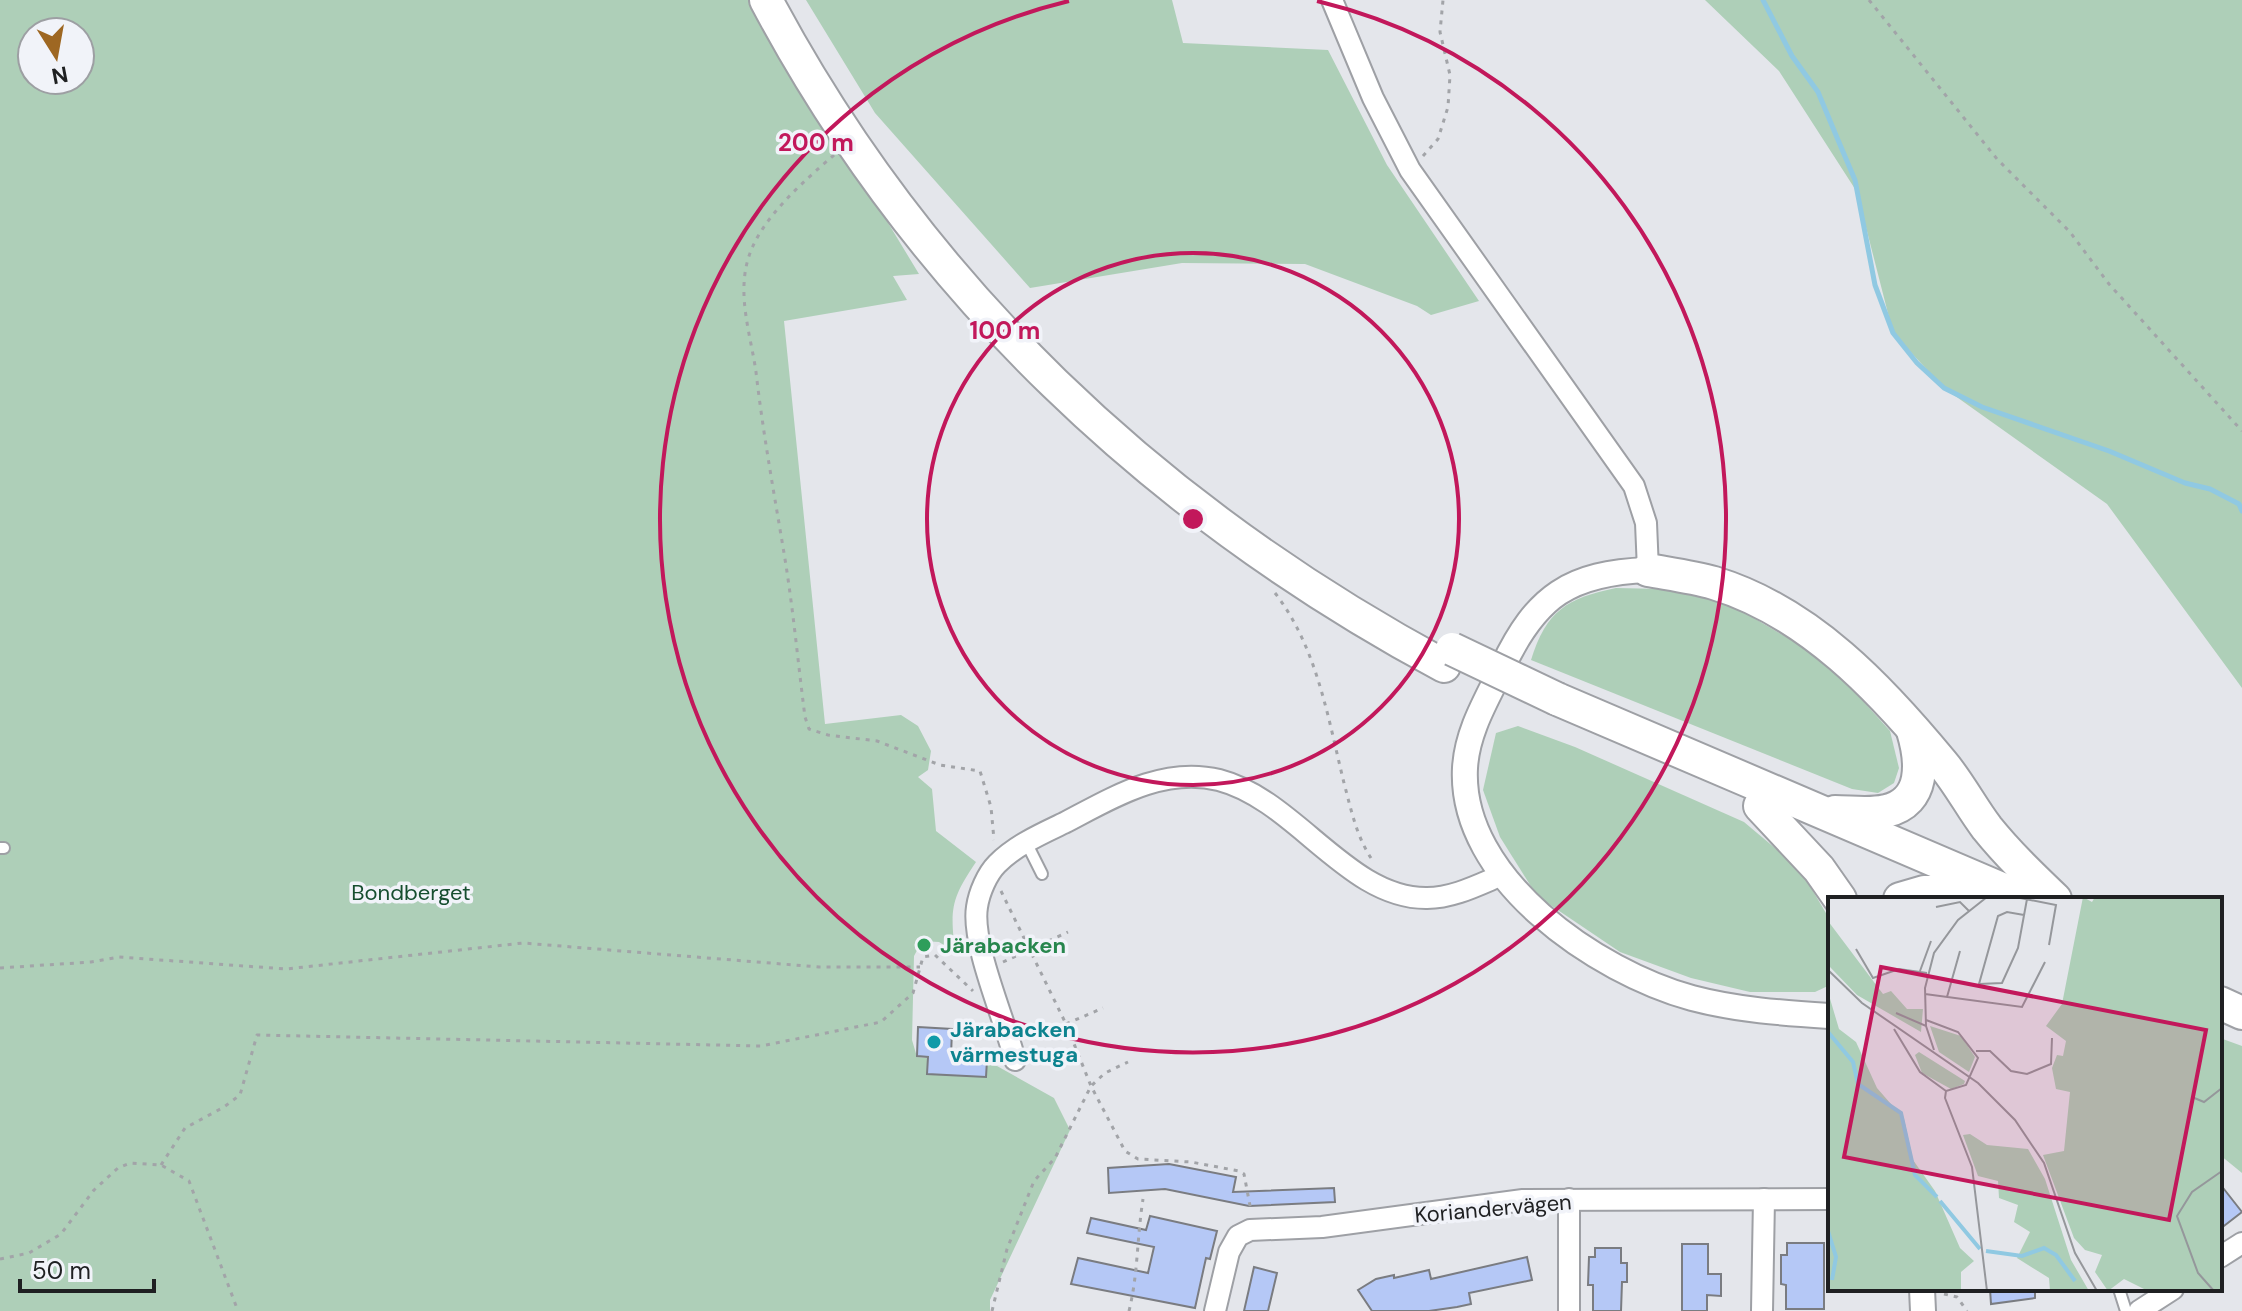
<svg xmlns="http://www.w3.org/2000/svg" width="2242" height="1311" viewBox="0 0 2242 1311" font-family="'DM Sans',sans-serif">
	<rect width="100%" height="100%" fill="#e4e6eb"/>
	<g fill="#aecfb8" fill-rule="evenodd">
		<path d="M0,0H753L919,274L893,276L907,300L784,321L825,724L901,715L918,726L931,751L928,770L918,777L932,789L936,831L976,862C951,899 950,908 955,952L939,942L922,941L914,956L912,1040L917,1057L997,1066L1054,1098L1070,1130L990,1300V1311H0ZM32,32H80V80H32Z"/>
		<polygon points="806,0 1172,0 1183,43 1328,50 1387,165 1479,301 1431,315 1417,306 1305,264 1182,263 1030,288 875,113"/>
		<polygon points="1705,0 2242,0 2242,688 2107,504 1944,388 1893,333 1857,192 1779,71"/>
		<path d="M1616,588L1663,589L1730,604L1827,661L1890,731L1899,768L1894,783L1878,793L1852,789L1531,660C1546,611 1567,598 1616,588Z"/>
		<polygon points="1518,726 1575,747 1744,822 1800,869 1830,920 1830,985 1815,992 1750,992 1691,978 1620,952 1537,896 1500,837 1483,790 1496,733"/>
		<polygon points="2220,1038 2242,1046 2242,1173 2220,1155"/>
	</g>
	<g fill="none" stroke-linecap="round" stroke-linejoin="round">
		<polyline stroke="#90c9e2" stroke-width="5" points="1763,0 1792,56 1818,92 1838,140 1855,180 1875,285 1893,333 1917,363 1944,388 1982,407 2109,451 2185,483 2210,489 2239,504 2242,511"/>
	</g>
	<g fill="#b5c8f6" stroke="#7a7c81" stroke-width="2">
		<polygon points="918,1027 952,1029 951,1057 987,1060 986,1077 927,1074 928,1057 917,1056"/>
		<polygon points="1169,1164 1236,1177 1233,1192 1334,1188 1335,1202 1249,1206 1165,1189 1109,1193 1108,1168"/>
		<polygon points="2220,1184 2242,1212 2220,1229"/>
		<polygon points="1150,1216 1217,1231 1210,1259 1206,1258 1195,1308 1071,1284 1078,1258 1148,1273 1154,1247 1087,1233 1091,1218 1146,1230"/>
		<polygon points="1787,1243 1824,1243 1824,1309 1786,1309 1786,1285 1781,1284 1781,1255 1787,1255"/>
		<polygon points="1682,1244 1708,1244 1708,1274 1721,1274 1721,1296 1707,1295 1707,1311 1682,1311"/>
		<polygon points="1595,1248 1621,1248 1621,1263 1627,1263 1627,1282 1622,1282 1621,1311 1593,1311 1593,1285 1588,1285 1589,1257 1595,1257"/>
		<polygon points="1527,1257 1532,1280 1469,1293 1471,1304 1457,1307 1429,1311 1372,1311 1358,1290 1376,1279 1394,1275 1394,1278 1429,1270 1431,1279"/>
		<polygon points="1254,1267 1277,1273 1268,1311 1244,1311"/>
		<polygon points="1990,1289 2035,1289 2035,1298 1991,1304"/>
	</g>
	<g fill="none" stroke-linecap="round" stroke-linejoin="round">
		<g stroke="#9ea0a5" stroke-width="14">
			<g id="service">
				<polyline points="1026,842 1042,874"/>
				<polyline points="0,848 4,848"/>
				<polyline points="2119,1289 2126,1311"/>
			</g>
		</g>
		<g stroke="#9ea0a5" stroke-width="24">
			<g id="minor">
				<polyline points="1332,0 1373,98 1410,170 1634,486 1646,523 1648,570"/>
				<path d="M1015,1060C1005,1020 971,944 977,907C979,893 987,874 997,864C1016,845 1041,834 1064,823C1112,798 1163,766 1219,780C1296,800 1348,899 1427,898C1453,898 1478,885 1502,875"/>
				<polyline points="1569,1199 1569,1311"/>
				<polyline points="2220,1257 2242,1243"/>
				<polyline points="1215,1311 1229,1252 1238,1236 1250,1230 1322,1227 1523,1200 1830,1199"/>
				<polyline points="1762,1311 1764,1199"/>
				<polyline points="2139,1311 2173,1289"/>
			</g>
		</g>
		<g stroke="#9ea0a5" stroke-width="28">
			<g id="tertiary">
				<path d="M1648,570C1570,573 1536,596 1503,666C1487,699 1467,731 1465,768C1459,879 1597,972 1692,998C1737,1010 1784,1013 1830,1016"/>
				<polyline points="1922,1289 1923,1311"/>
			</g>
		</g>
		<g stroke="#9ea0a5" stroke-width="36">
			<g id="trunk">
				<path d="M766,0C920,290 1156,511 1444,666"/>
				<path d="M1648,570C1670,574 1693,577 1714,583C1809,612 1881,689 1942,763C1959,783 1971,807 1987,828C2008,854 2031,876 2055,899"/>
				<polyline points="1557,699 2025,899"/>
				<polyline points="1760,806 1819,869 1840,899"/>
				<path d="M1835,812C1851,812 1870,815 1886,811C1926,802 1922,761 1913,731"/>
				<polyline points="1900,899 1924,892 1961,892"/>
				<polyline points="2220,1003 2242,1013"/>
			</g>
		</g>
		<g stroke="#a2a4a8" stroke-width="3" stroke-dasharray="4 6" stroke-linecap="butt">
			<polyline points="1869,0 1997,159 2070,232 2109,284 2242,431"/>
			<path d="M834,155C803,182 757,221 747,263C738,299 751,337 756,372C763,433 774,493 784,553C793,607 798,663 805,717L809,729L828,735L877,741L940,765L980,771L991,807L994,840"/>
			<polyline points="1423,156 1438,139 1448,107 1450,75 1440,32 1443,0"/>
			<path d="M1275,593C1317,647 1328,718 1344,783C1351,809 1356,835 1371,858"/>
			<polyline points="1001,891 1066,1024 1091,1086 1125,1151 1138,1159 1191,1162 1239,1171 1244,1174 1251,1211"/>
			<polyline points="1003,962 1068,932"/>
			<polyline points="0,968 91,962 119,957 286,969 523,943 819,967 920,967"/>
			<polyline points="1028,1036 1066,1024 1103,1008"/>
			<polyline points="161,1165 185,1128 224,1107 240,1095 257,1035 761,1046 881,1022 913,993 923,957 935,955 973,991"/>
			<polyline points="0,1259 29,1253 61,1234 94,1190 118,1168 130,1163 161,1165 189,1181 238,1311"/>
			<polyline points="1944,1294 1957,1297 1967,1311"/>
			<polyline points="992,1311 1007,1249 1034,1181 1055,1158 1091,1086 1105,1073 1128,1062"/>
			<path d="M1129,1311C1138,1275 1137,1237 1143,1199"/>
		</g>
		<use href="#service" stroke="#fff" stroke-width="10"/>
		<use href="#minor" stroke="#fff" stroke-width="20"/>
		<use href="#tertiary" stroke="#fff" stroke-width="24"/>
		<use href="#trunk" stroke="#fff" stroke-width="32"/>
		<g stroke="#9ea0a5" stroke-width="36" stroke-linecap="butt">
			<polyline id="trunk-bridge" points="1452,649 1557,699"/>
		</g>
		<use href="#trunk-bridge" stroke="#fff" stroke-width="32"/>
	</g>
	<g fill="none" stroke="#c2185b" stroke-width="4">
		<circle cx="1193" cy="519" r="266"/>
		<path d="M1317 1A533 533 0 1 1 1069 1"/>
	</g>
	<circle fill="#2e9e5b" stroke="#f1f3f9" stroke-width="3" cx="924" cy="945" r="8"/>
	<circle fill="#0f9aa8" stroke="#f1f3f9" stroke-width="3" cx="934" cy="1042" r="8"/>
	<g text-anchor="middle" stroke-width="7" stroke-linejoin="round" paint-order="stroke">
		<g font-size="22" fill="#164e2f" stroke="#f1f3f9">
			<text x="411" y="900">Bondberget</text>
		</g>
		<g font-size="22" font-weight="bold" fill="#27864d" stroke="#f1f3f9" text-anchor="start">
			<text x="940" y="953">Järabacken</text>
		</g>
		<g font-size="22" font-weight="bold" fill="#0d838f" stroke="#f1f3f9" text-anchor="start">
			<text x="950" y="1037">Järabacken<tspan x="950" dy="25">värmestuga</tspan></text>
		</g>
		<g font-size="22" fill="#1f2022" stroke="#f1f3f9">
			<text transform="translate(1493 1208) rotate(-5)" y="8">Koriandervägen</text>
		</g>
	</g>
	<g transform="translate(1828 897)">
		<rect width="394" height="394" fill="#e4e6eb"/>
		<path d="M255,0L264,5L267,0H394V394H320L296,382L280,394L267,375L274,358L257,353L246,341L215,258L236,254L242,195L228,192L224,171L229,158L235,159L238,144L218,129L234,107ZM0,24L55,97L63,94L79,112H95L93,135L29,98L2,70ZM0,95L11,132L28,145L49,191L76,222L85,263L107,294L132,351L146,364L133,375V394H0ZM102,129L133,139L147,160L141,175L111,155ZM91,155L137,184L136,187L123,192L94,176L87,158ZM142,237L159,248L200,252L217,282L243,363L261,394H222L221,381L189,361L202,335L186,325L190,308L171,301L170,284L150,279L135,238Z" fill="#aecfb8"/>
		<path fill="none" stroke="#90c9e2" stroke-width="4" d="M0,135L25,165L30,187L73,216L87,278L109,300M112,304L152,352M0,334L8,360L4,383M158,354L194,359L216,351L228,358L247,384"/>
		<path fill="none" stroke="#95979b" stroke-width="2" d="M187,0L228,8L221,48M108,10L132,5L141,14M196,18L179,15L170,19L151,87L174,86L190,51L199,2M28,52L45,81L71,72L99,76M0,73L34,106L150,186L187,223L216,266L247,356L269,394M92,74L103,44M97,97L194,110L217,65M119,100L132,54M68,116L98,129L97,91L106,56L130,23L159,0M98,123L130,135L150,161L138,188L118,194L117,201L144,270L159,394M98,129L106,153M66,132L92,175L118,194M148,154H162L183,174L199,177L223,167L224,141M364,200L376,205L394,191M386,394L370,376L349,319L364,295L394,274"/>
		<path fill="#c2185b" fill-opacity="0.15" stroke="#c2185b" stroke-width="4" d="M53,70L378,133L341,323L16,260Z"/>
		<rect width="394" height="394" fill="none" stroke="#1f2022" stroke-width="4"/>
	</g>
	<circle cx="1193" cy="519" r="12" fill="#c2185b" stroke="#f1f3f9" stroke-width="4"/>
	<g font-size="24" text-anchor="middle" font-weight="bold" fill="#c2185b" stroke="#f1f3f9" stroke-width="7" stroke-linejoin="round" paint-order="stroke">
		<text x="816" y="151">200 m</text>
		<text x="1005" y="339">100 m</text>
	</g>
	<g transform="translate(56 56) rotate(169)"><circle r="38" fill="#f1f3f9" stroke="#9d9fa3" stroke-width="2"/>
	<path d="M0-6L14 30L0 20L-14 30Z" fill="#9e6722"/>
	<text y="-12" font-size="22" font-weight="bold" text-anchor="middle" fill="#1f2022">N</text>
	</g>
	<path d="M20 1279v12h134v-12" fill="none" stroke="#1f2022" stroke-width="4"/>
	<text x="32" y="1279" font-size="24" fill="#1f2022" stroke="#f1f3f9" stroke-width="6" paint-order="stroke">50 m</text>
</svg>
